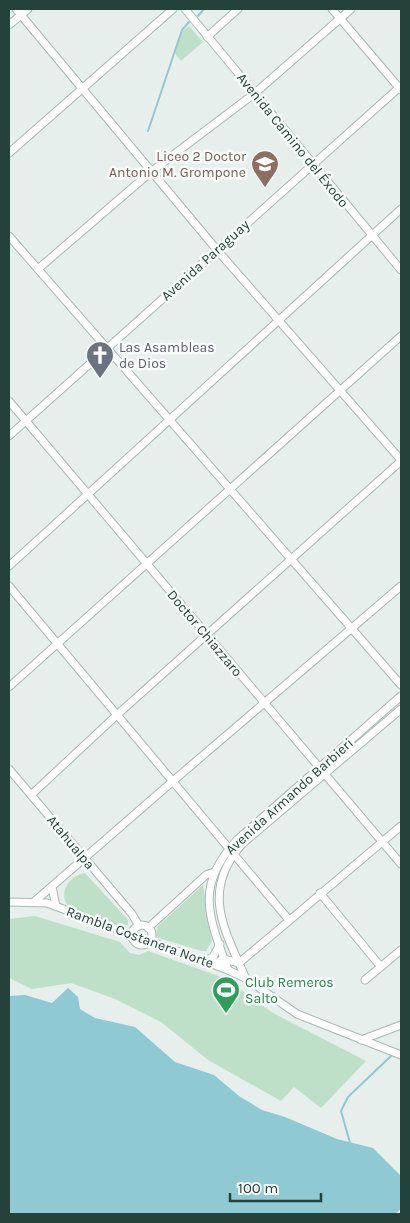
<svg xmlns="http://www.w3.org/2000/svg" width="410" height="1223" viewBox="0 0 410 1223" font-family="Karla,sans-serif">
	<rect width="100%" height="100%" fill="#e6efeb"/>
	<g fill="#bfe0c8">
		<polygon points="189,26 203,42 181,61 174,52 183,31"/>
		<path d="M85,873L128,920V924L124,927L69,907C57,894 69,875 85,873Z"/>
		<polygon points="203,885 212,941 206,951 201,951 156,937 157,927"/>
		<polygon points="35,916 120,942 130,953 139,955 148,951 224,978 273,1013 366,1061 321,1108 294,1087 281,1101 208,1060 161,1022 115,999 71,983 32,989 9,978 9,919"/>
	</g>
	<polygon fill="#8ec9d4" points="68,988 78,997 80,1009 95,1018 135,1027 175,1062 214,1075 239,1096 262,1110 285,1117 337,1139 373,1148 401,1176 401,1209 395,1214 9,1214 9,996 25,995 52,1003"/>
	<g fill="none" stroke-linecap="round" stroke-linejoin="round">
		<g stroke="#8ec9d4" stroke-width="2">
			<polyline points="198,16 204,9"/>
			<polyline points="148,131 182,30 189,22"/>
			<polyline points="350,1143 341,1111 348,1097 392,1055"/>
		</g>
		<g stroke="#a8b8b2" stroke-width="9">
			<g id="minor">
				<polyline points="16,9 217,250 401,460"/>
				<polyline points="185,9 401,270"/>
				<polyline points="332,9 401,90"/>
				<polyline points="9,25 28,9"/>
				<polyline points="207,37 238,9"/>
				<polyline points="9,153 173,9"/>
				<polyline points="9,236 401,685"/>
				<polyline points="38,269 152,171 255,93 351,9"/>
				<polyline points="9,401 401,864"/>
				<polyline points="9,436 401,86"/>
				<polyline points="9,566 401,209"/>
				<polyline points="9,586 289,920"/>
				<polyline points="9,687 401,336"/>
				<polyline points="9,769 132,914 139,926"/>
				<polyline points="31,795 118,714 401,461"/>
				<polyline points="52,887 56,906"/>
				<polyline points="320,893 381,967"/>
				<polyline points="35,901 173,781 401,586"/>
				<polyline points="9,902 47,903 228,970 247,979 297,1014 401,1055"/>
				<circle cx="142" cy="935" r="10"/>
				<polyline points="148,928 206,875 214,872"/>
				<polyline points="205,961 213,957 220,944"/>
				<polyline points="213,964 224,959 239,963 401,826"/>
				<path d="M228,970C209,917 194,886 237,840L401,696"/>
				<path d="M246,979C225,930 200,892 242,844L401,709"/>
				<polyline points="365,980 401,950"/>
				<polyline points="361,1040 401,1025"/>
			</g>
		</g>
		<use href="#minor" stroke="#fff" stroke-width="7"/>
	</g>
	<defs>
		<g id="school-pin" transform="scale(1.4375)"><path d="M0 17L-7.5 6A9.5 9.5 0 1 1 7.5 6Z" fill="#8d6e63" stroke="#f7fbf9"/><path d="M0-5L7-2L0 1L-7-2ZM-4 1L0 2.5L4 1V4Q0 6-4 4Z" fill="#fff"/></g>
		<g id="church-pin" transform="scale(1.4375)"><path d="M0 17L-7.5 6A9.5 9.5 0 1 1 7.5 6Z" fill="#6b7280" stroke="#f7fbf9"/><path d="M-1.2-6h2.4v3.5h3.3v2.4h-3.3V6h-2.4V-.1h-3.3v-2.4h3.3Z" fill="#fff"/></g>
		<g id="stadium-pin" transform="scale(1.4375)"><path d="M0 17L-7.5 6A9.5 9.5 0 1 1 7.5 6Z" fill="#2e9e5b" stroke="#f7fbf9"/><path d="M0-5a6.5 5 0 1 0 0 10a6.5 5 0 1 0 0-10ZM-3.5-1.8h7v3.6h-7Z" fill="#fff"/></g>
	</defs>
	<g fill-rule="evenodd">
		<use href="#school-pin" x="265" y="164"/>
		<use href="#church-pin" x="100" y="355"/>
		<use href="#stadium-pin" x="226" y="990"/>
	</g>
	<g text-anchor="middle" stroke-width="5" stroke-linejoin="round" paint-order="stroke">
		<g font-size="14" fill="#24423a" stroke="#f7fbf9">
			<text transform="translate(293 140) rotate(51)" y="5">Avenida Camino del Éxodo</text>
			<text transform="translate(205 260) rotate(-42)" y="5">Avenida Paraguay</text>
			<text transform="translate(205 633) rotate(50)" y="5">Doctor Chiazzaro</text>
			<text transform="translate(289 796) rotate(-42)" y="5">Avenida Armando Barbieri</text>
			<text transform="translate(71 842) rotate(50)" y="5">Atahualpa</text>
			<text transform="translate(140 937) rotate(20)" y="5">Rambla Costanera Norte</text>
		</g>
		<g font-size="14" fill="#785e54" stroke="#f7fbf9" text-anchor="end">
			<text x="246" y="161">Liceo 2 Doctor<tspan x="246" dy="16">Antonio M. Grompone</tspan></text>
		</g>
		<g font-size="14" fill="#5b616d" stroke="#f7fbf9" text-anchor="start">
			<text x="119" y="352">Las Asambleas<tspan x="119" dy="16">de Dios</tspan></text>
		</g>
		<g font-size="14" fill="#27864d" stroke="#f7fbf9" text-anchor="start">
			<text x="245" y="987">Club Remeros<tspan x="245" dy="16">Salto</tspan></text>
		</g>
	</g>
	<rect width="410" height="1223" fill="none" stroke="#24423a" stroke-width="20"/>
	<path d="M230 1193v8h91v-8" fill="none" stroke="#24423a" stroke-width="2.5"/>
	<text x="238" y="1193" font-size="15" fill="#24423a" stroke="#f7fbf9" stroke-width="4" paint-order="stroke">100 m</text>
</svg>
